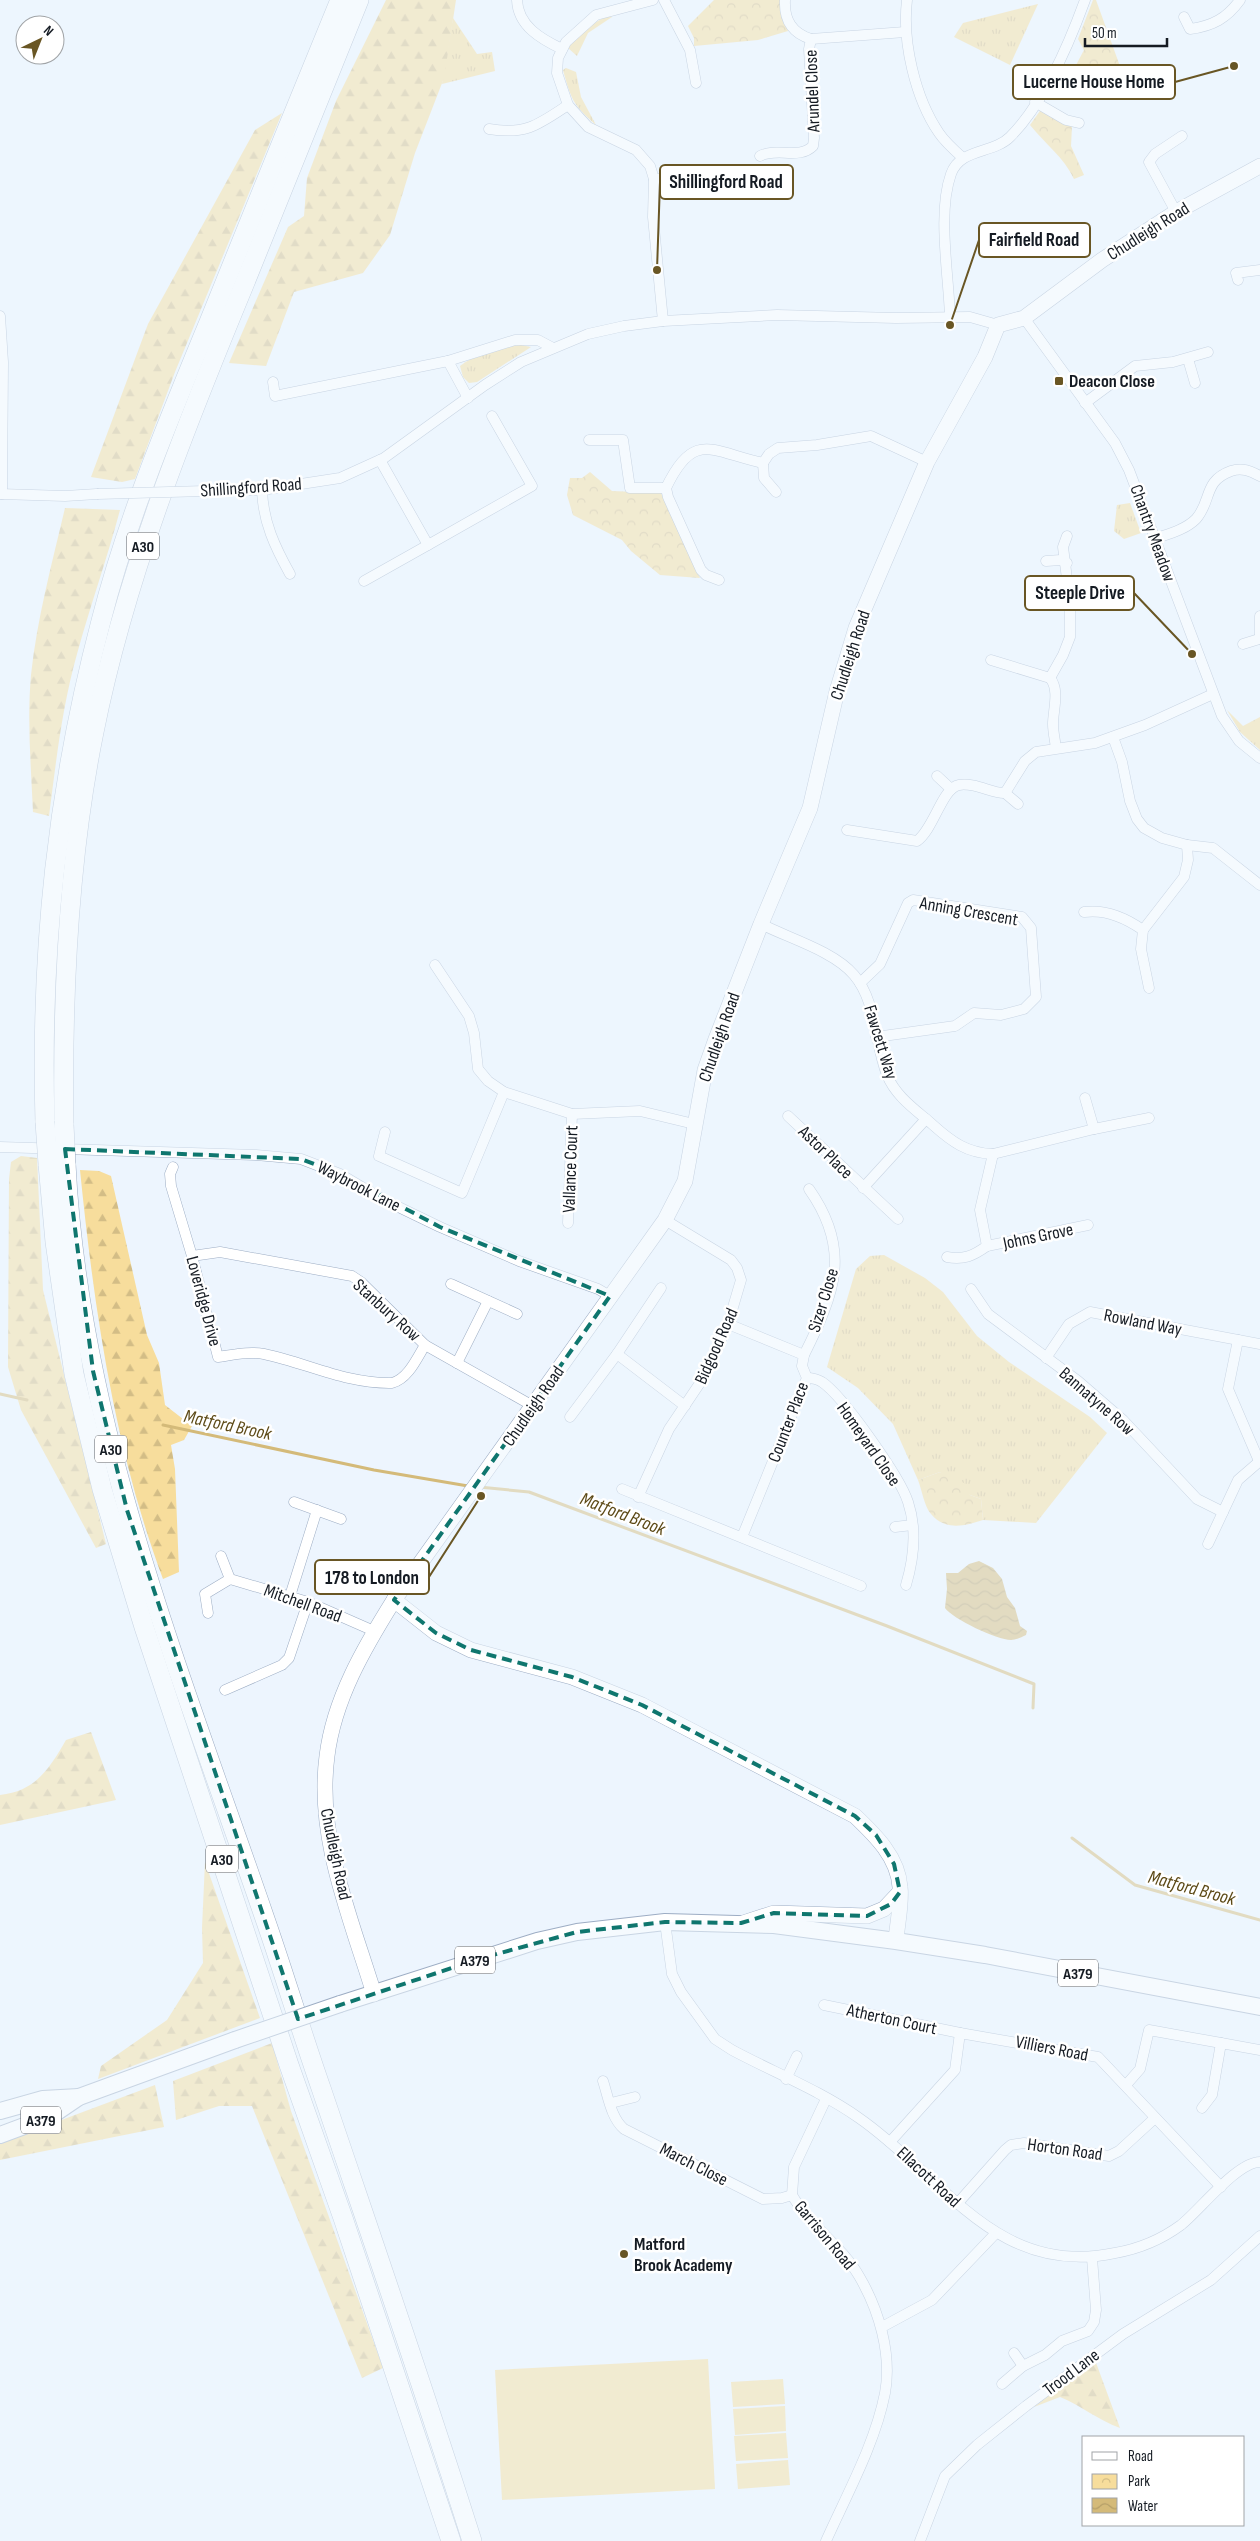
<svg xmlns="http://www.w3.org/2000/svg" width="1260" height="2541" viewBox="0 0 1260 2541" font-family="'Sofia Sans Condensed',sans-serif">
	<defs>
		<pattern id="grass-tufts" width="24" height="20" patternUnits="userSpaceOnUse" patternTransform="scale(1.25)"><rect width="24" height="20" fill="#f7dd9c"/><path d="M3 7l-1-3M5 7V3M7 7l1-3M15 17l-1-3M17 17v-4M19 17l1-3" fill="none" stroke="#d3bd86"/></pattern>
		<pattern id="forest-firs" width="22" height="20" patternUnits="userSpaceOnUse" patternTransform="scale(1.25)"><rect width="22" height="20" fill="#f7dd9c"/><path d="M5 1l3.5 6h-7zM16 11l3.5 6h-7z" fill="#d3bd86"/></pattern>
		<pattern id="park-crowns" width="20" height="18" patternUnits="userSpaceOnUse" patternTransform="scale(1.25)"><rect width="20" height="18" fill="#f7dd9c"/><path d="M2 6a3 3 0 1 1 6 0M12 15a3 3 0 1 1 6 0" fill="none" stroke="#d3bd86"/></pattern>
		<pattern id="water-waves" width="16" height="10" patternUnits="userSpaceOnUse" patternTransform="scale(1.25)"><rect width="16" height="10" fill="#d4ba79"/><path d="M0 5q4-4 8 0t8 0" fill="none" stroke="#b59f68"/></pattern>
	</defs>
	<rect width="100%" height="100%" fill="#edf5fe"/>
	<g fill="url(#grass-tufts)">
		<polygon points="1038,4 1010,65 954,37 963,23"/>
		<path d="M610,15L612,17L588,33L577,56L568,48C580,31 592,23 610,15Z"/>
		<polygon points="453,18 477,54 492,52 495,71 442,84"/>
		<path d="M566,68L576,72L581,97L596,125C573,105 571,99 563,70Z"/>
		<path d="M521,345L531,347L477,382L469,383L463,377L460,366C476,353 500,347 521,345Z"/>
		<polygon points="1130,503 1141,533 1124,539 1114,531 1117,505"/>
		<polygon points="1227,710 1243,726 1260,717 1260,750 1240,732"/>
		<polygon points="884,1255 925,1278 943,1292 977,1336 1009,1362 1090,1417 1107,1433 1036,1523 983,1520 981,1499 970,1495 940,1472 918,1480 893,1424 858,1388 827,1367 856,1269 870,1256"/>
	</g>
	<g fill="url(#forest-firs)">
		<polygon points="386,0 456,0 444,78 415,153 390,235 363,273 294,292 266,366 229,363 288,227 304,216 307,178 336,101"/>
		<polygon points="282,113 175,372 135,479 122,482 91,477 148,324 255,130"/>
		<path d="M65,508L120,510C107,559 90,606 77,654C62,707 56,762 49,816L33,812C31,767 27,720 31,675C37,619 52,563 65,508Z"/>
		<polygon points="21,1156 37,1158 43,1290 106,1544 96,1548 21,1410 8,1367 9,1179 11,1162"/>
		<path d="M80,1170L99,1171L111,1176L147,1335L159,1363L165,1405L192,1426L184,1440L171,1445L175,1469L179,1572L163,1579C114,1448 94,1308 80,1170Z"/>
		<path d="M91,1732L116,1800L0,1825V1795C36,1791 49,1769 66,1740Z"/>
		<polygon points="205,1862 260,2018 98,2079 101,2066 167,2020 203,1963 202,1928"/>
		<polygon points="272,2043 291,2111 383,2368 362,2378 252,2106 219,2106 176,2120 173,2081"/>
		<polygon points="155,2085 164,2127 0,2160 0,2143"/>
		<path d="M1095,2360L1120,2428C1098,2420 1082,2406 1060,2397L1034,2407Z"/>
	</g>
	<g fill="url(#park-crowns)">
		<polygon points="714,0 781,0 780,6 788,31 758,40 694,46 694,38 688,26"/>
		<polygon points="1093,0 1096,0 1121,69 1066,84 1084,50 1078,39"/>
		<path d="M1042,108L1072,126L1071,146L1084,175L1074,179C1064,157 1045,144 1030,125Z"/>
		<polygon points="590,472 612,491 661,493 700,578 660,575 631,551 622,540 573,515 567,495 570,478 582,478"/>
		<path d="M940,1472L964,1483L970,1495L981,1499L983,1520C965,1526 945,1531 931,1514C924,1506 922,1490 918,1480Z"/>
	</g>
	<g fill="#f7dd9c">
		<polygon points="708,2359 715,2489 502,2500 495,2370"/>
		<polygon points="783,2379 785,2404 733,2407 731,2382"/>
		<polygon points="785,2406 786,2431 735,2435 733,2409"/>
		<polygon points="786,2433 788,2458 736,2461 734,2436"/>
		<polygon points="788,2460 790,2485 738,2489 736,2464"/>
	</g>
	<path fill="url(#water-waves)" d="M979,1561L993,1568L1002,1579L1007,1597L1015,1608L1020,1626L1027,1631L1026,1635C1022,1637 1016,1640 1011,1640C997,1640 953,1619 945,1608L947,1589L946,1573H958L969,1564Z"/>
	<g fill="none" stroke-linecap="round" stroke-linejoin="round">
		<g stroke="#d4ba79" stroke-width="3">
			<polyline points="0,1394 27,1400"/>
			<polyline points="163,1425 374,1470 468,1486"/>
			<polyline points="479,1487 529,1492 887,1626 1034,1684 1033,1708"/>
			<polyline points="1072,1838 1135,1885 1260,1920"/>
		</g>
		<g stroke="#9dadc4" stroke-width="11">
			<g id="street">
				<path d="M517,0C518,26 541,39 562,49"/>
				<polyline points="653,0 596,15 566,42 558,58 557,73 568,105 588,127 636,150 650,166 654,179 653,217 663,321"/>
				<polyline points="664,0 690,50 696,83"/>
				<path d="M785,0C784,20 792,33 811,39L905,32"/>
				<path d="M907,0C902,41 915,98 939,133C945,142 954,150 963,158"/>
				<path d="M1184,17L1190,29C1213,26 1227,18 1240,0"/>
				<polyline points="1035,102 1066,120 1079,123"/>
				<path d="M489,129C526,135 538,125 568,105"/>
				<path d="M760,156C777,147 799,160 813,146L814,138L809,49L811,39"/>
				<polyline points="654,179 704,179 714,173"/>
				<polyline points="1176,212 1149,162 1155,154 1182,136"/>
				<polyline points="1238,280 1236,273 1260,270"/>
				<polyline points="0,316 3,362 2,494"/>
				<path d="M950,318C949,276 937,213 951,174C960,148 993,154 1010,137C1044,103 1069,44 1085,0"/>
				<polyline points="1024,318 1115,443 1129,470 1222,716 1239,741 1260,758"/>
				<polyline points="1188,359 1195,383"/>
				<polyline points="448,361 468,398"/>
				<polyline points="273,382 275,396 448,361 515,340 538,340 553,348"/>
				<polyline points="1085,403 1135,366 1173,362 1208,352"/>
				<polyline points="589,440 623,440 630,488 666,488"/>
				<polyline points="380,460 428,545 532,486 492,416"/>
				<polyline points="763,463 764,478 776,492"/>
				<path d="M262,490C263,522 275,547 290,574"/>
				<polyline points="205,491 262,490 340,478 384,458 485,385 521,362 588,334 624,326 663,321 777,315 896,318 970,317 998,325"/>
				<polyline points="0,494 65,496 97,494"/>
				<path d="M1154,539C1168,534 1185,530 1196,519C1212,501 1203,481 1231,471C1242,467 1250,471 1260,476"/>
				<polyline points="1046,561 1061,560 1067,563"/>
				<path d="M719,580L706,575L701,570L668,497L666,488C694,429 712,452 763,463L769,454L778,448L817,445L871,436L927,462"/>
				<polyline points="364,581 428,545"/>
				<polyline points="1260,616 1260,639"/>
				<polyline points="1243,644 1259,639"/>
				<path d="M991,660L1050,678C1060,690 1053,710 1053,724C1053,732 1055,740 1056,748"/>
				<polyline points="1050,678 1063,655 1070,637 1070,603 1063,547 1067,536"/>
				<polyline points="1113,737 1122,762 1130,801 1137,819 1144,828 1162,838 1187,845 1213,848 1260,885"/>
				<polyline points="937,776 951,789"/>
				<polyline points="1005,793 1018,804"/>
				<path d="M847,830L917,841C934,829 942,788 959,785C975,782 993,794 1005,793L1025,761L1036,752L1095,743L1145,725L1213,694"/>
				<path d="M1084,912C1105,909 1126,918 1143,930"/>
				<path d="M761,924C788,938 834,951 854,975C877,1002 874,1042 887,1075C896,1097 916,1110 933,1125C952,1142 967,1153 993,1154L1094,1129L1149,1118"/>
				<polyline points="435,965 469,1016 474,1033 478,1069 488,1081 504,1092 572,1114 640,1111 694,1124"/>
				<polyline points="860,983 880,964 908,903 913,900 1022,917 1031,928 1036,997 1024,1009 1001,1015 974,1013 955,1026 876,1037"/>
				<polyline points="1149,988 1141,949 1143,930 1184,877 1188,860 1187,845"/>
				<polyline points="1085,1098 1094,1129"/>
				<polyline points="788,1116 898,1219"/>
				<polyline points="385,1132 379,1156 462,1193 504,1092"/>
				<polyline points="0,1147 256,1155 301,1159 340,1174 382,1199 440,1227 519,1261 598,1289 610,1296"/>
				<path d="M173,1167L170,1174L171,1186L192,1256L218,1357C233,1355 249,1351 264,1354C307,1363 346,1384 392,1383C408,1379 417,1358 425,1345"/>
				<polyline points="863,1188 926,1119"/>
				<polyline points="568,1223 572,1114"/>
				<polyline points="987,1246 980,1210 993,1154"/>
				<polyline points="192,1256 220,1252 352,1276 361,1282 425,1345 533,1406"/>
				<path d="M947,1257C964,1260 973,1256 987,1246L1088,1225"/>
				<polyline points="451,1284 517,1314"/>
				<polyline points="971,1289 988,1314 1078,1381 1123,1420 1197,1499 1223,1512"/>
				<polyline points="728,1324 804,1355 802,1366 807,1378 742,1537"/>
				<polyline points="1238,1340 1228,1389 1259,1461"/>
				<polyline points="617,1354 685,1406"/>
				<path d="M804,1355C835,1293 852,1250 809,1189"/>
				<polyline points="1046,1358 1069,1324 1090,1312 1260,1344"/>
				<polyline points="457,1363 488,1301"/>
				<path d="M807,1378C812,1378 817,1379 822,1382C843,1396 900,1477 908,1502C917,1529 914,1558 906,1585"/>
				<polyline points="570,1417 617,1354 661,1288"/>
				<polyline points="622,1489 861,1586"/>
				<polyline points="638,1497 669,1429 704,1377 728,1324 741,1280 737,1268 731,1260 665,1220"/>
				<polyline points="294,1502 341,1519"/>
				<polyline points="895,1527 912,1525"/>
				<polyline points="1208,1544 1238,1480 1260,1461"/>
				<polyline points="230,1579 308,1602 374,1631"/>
				<polyline points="290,1596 317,1510"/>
				<polyline points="208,1613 205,1594 230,1579 221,1556"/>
				<polyline points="225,1690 282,1665 289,1658 308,1602"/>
				<path d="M665,1922L672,1974L681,1992L715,2039L732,2050C773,2072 821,2091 859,2118C943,2176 996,2278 1115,2253C1138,2249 1162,2239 1181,2225C1200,2210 1237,2162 1260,2162"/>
				<polyline points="824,2005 960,2033"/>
				<polyline points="786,2079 797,2056"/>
				<path d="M603,2081C608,2096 611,2118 624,2129L763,2199L782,2198L792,2195"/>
				<polyline points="1126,2085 1140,2069 1149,2030 1221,2043"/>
				<polyline points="611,2103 635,2097"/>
				<polyline points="1202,2108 1212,2095 1221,2043 1260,2050"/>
				<polyline points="890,2142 955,2070 960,2033 1098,2057 1221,2187"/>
				<polyline points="957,2204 1005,2150 1011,2145 1024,2143 1109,2156 1119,2151 1155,2118"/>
				<polyline points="882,2327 932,2300 995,2234"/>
				<polyline points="1014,2353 1023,2366"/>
				<polyline points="1002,2384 1023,2366 1045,2355 1062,2341 1088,2331 1094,2322 1096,2310 1092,2258"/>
				<path d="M826,2541C847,2494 875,2444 885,2393C892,2354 879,2310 859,2276C841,2245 810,2226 792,2195L794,2167L826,2099"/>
				<polyline points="920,2541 945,2476 977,2445 1026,2406 1123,2334 1211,2280 1260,2236"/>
			</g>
		</g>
		<g stroke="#9dadc4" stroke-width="16">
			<g id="secondary">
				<path d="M394,1600L436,1633L471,1650L572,1677L642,1705L855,1816C875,1835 898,1857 900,1887C902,1904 897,1924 896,1941"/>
				<polyline points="743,1923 774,1913 867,1916 884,1909 900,1892"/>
				<path d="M374,1994C351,1918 316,1838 327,1756C334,1699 364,1648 394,1600L665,1220L685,1181L705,1070L716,1039L761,924L810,808L837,691L856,628L927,462L985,357L998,325L1024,318L1102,260L1176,212L1260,166"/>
			</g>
		</g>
		<g stroke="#9dadc4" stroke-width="18">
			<g id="primary">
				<polyline points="340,2004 537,1941 577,1932 665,1922 774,1925 896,1941 985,1955 1260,2007"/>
				<polyline points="0,2111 43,2099 79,2097"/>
				<polyline points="0,2135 51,2116 79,2097 235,2040"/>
			</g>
		</g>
		<g stroke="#9dadc4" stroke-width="20">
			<g id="highway">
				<path d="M45,1122C40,950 57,788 101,621C127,519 169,419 209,322C252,215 296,107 340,0"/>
				<path d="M64,1125C62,994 68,860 94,732C125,577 184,430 244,285C283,190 320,95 359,0"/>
				<polyline points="48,1164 55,1242 74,1374 102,1489 144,1627 289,2065 343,2218 451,2541"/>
				<path d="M66,1164C79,1426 180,1671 264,1916C284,1973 301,2031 321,2088C372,2239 424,2389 472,2541"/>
			</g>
		</g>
		<use href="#street" stroke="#fff" stroke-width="10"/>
		<use href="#secondary" stroke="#fff" stroke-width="15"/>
		<use href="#primary" stroke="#fff" stroke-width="16"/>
		<use href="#highway" stroke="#fff" stroke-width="19"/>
		<g stroke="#9dadc4" stroke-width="11" stroke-linecap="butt">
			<polyline id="street-bridge" points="97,494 205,491"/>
		</g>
		<g stroke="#9dadc4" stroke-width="18" stroke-linecap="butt">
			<polyline id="primary-bridge" points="235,2040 340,2004"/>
		</g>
		<g stroke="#9dadc4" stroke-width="20" stroke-linecap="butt">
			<g id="highway-bridge">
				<polyline points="45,1122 48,1164"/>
				<polyline points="64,1125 66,1164"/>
			</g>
		</g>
		<use href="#street-bridge" stroke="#fff" stroke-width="10"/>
		<use href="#primary-bridge" stroke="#fff" stroke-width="16"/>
		<use href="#highway-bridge" stroke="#fff" stroke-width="19"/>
	</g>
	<path d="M0 0H1260V2541H0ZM65,1149L301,1159L340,1174L440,1227L610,1296L394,1600L436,1633L471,1650L572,1677L642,1705L855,1816L876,1835L894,1864L900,1892L891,1904L867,1916L774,1913L741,1923L665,1922L577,1932L482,1958L298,2019L127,1510L93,1371Z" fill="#edf5fe" fill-opacity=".55" fill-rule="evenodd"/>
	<path fill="none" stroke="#0f766e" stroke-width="4" stroke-dasharray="10 6" stroke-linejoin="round" d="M65,1149L301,1159L340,1174L440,1227L610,1296L394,1600L436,1633L471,1650L572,1677L642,1705L855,1816L876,1835L894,1864L900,1892L891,1904L867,1916L774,1913L741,1923L665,1922L577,1932L482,1958L298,2019L127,1510L93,1371Z"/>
	<g fill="#695624" stroke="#fff" stroke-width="2">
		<rect x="1054" y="376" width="10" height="10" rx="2.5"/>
		<circle cx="624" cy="2254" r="5"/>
	</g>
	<g text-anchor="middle" stroke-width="5" stroke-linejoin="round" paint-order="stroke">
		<g fill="#fff" stroke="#5b5f65" stroke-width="1">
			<rect x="127" y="532.5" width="32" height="27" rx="4"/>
			<rect x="95" y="1435.5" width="32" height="27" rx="4"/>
			<rect x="206" y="1845.5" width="32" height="27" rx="4"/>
			<rect x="455" y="1946.5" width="40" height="27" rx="4"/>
			<rect x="1058" y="1959.5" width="40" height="27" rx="4"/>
			<rect x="21" y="2106.5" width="40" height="27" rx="4"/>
		</g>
		<g font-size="16" font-weight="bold" fill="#151b23">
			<text x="143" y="552">A30</text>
			<text x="111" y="1455">A30</text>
			<text x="222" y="1865">A30</text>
			<text x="475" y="1966">A379</text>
			<text x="1078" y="1979">A379</text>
			<text x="41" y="2126">A379</text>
		</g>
		<g font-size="18" fill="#151b23" stroke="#fff">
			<text transform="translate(812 91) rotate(-92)" y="6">Arundel Close</text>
			<text transform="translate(1148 231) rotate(-32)" y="6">Chudleigh Road</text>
			<text transform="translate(251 487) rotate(-4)" y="6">Shillingford Road</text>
			<text transform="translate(1153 533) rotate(70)" y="6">Chantry Meadow</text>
			<text transform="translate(850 655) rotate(-72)" y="6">Chudleigh Road</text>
			<text transform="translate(969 911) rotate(10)" y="6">Anning Crescent</text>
			<text transform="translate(719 1037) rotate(-71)" y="6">Chudleigh Road</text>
			<text transform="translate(881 1042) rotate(73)" y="6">Fawcett Way</text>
			<text transform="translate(826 1152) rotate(44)" y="6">Astor Place</text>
			<text transform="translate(570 1169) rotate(-88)" y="6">Vallance Court</text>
			<text transform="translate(359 1186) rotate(27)" y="6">Waybrook Lane</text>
			<text transform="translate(1038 1236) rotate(-12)" y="6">Johns Grove</text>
			<text transform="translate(823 1300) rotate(-73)" y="6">Sizer Close</text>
			<text transform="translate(204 1301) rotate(75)" y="6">Loveridge Drive</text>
			<text transform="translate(387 1310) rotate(42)" y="6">Stanbury Row</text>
			<text transform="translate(1143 1322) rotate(11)" y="6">Rowland Way</text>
			<text transform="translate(716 1346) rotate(-66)" y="6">Bidgood Road</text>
			<text transform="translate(1097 1401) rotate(41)" y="6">Bannatyne Row</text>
			<text transform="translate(533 1406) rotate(-55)" y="6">Chudleigh Road</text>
			<text transform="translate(788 1422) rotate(-69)" y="6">Counter Place</text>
			<text transform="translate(869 1444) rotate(55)" y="6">Homeyard Close</text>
			<text transform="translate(303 1603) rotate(20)" y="6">Mitchell Road</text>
			<text transform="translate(336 1854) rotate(78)" y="6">Chudleigh Road</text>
			<text transform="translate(892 2019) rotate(12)" y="6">Atherton Court</text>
			<text transform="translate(1052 2048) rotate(11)" y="6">Villiers Road</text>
			<text transform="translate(1065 2149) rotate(8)" y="6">Horton Road</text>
			<text transform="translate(694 2164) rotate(27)" y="6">March Close</text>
			<text transform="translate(929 2177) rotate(43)" y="6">Ellacott Road</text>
			<text transform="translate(825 2235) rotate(50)" y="6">Garrison Road</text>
			<text transform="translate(1071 2372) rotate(-37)" y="6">Trood Lane</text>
		</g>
		<g font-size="18" font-weight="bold" fill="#151b23" stroke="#fff" text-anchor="start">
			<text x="1069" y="387">Deacon Close</text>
			<text x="634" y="2250">Matford<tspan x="634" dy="21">Brook Academy</tspan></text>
		</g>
		<g font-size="19" font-style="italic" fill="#5d4a17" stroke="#fff">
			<text transform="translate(228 1424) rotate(12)" y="7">Matford Brook</text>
			<text transform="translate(623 1513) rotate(21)" y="7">Matford Brook</text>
			<text transform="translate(1192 1887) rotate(15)" y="7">Matford Brook</text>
		</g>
	</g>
	<path fill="none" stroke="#695624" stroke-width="2" d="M1234 66L1175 82M657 270L660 182M950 325L979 240M1192 654L1134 593M481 1496L429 1577"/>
	<g fill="#695624" stroke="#fff" stroke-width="2">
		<circle cx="1234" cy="66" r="5"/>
		<circle cx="657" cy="270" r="5"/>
		<circle cx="950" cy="325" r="5"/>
		<circle cx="1192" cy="654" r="5"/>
		<circle cx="481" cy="1496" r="5"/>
	</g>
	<g fill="#fff" stroke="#695624" stroke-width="2">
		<rect x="1013" y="65" width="162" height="34" rx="5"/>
		<rect x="660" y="165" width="133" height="34" rx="5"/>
		<rect x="979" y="223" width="111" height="34" rx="5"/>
		<rect x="1025" y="576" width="109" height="34" rx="5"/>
		<rect x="315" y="1560" width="114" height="34" rx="5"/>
	</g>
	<g font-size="19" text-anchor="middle" font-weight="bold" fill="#151b23">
		<text x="1094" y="88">Lucerne House Home</text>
		<text x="726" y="188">Shillingford Road</text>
		<text x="1034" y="246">Fairfield Road</text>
		<text x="1080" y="599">Steeple Drive</text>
		<text x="372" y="1584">178 to London</text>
	</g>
	<rect x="1082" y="2436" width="162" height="90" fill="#ffffff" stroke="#a1a4a7"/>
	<rect x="1092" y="2452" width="25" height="8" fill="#ffffff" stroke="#a1a4a7"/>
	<text x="1128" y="2461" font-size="15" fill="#151b23">Road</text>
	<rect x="1092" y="2474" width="25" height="15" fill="url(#park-crowns)" stroke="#a1a4a7"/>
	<text x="1128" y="2486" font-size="15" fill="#151b23">Park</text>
	<rect x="1092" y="2498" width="25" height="15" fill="url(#water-waves)" stroke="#a1a4a7"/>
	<text x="1128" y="2511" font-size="15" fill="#151b23">Water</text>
	<g transform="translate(40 40) rotate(43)"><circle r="24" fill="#ffffff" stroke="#a1a4a7"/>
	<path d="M0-4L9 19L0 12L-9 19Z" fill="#695624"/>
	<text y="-8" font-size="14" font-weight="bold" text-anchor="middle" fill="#151b23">N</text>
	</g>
	<path d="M1085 38v8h82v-8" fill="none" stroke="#151b23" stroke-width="2.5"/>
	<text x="1092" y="38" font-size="15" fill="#151b23" stroke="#ffffff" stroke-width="4" paint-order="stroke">50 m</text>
</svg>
